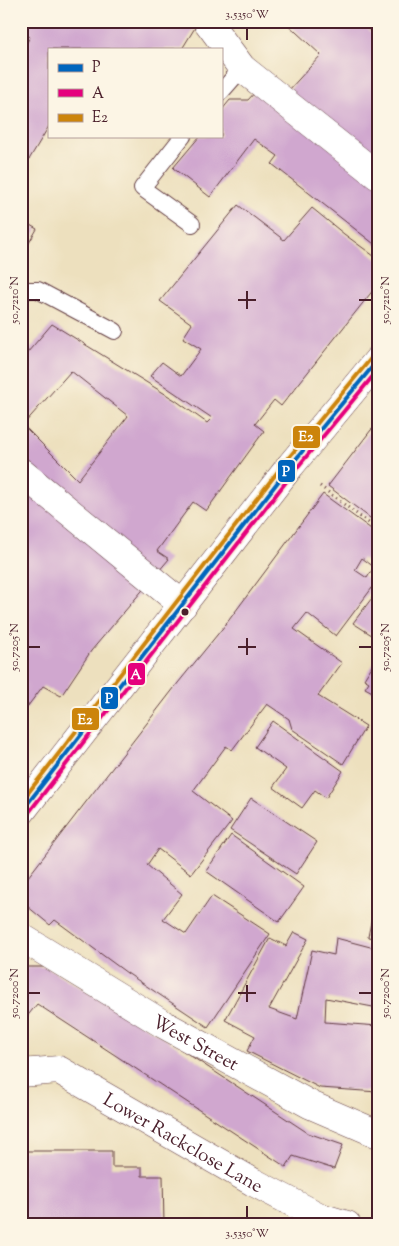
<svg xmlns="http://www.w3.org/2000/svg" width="399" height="1246" viewBox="0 0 399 1246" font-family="'Sorts Mill Goudy',serif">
	<rect width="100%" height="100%" fill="#fcf5e5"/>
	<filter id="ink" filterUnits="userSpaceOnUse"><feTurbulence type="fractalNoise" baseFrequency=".02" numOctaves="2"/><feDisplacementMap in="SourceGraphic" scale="10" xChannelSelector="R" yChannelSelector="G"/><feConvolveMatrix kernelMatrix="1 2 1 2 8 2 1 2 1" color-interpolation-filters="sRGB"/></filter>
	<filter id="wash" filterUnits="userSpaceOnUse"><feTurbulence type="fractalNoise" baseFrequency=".0096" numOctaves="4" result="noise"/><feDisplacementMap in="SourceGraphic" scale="20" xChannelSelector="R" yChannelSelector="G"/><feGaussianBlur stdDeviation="1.12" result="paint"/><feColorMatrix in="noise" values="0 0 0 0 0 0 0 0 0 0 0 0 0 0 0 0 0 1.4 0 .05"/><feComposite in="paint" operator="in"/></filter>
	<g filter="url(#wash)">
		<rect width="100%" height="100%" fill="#ede0be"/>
		<g id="blocks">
			<g fill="#d0a7cf" fill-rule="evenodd">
				<polygon points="21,21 110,21 119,27 123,21 188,21 196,26 182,49 49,49 49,126 21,173 21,52 30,37 21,32"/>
				<polygon points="284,21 359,21 371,32 378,25 378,165 288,91 321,55"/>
				<polygon points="257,90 378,185 378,247 272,164 278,156 254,139 210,197 173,168 200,136 221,136 221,111 230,100 248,100"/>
				<path d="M238,205L284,240L312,208L344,234L378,259V284L281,406L274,400L255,424L264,431L206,511L193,502L157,551L169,559L91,651L61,696L43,686L21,715V360L52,324L175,400L207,423L212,418L150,376L162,362L181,376L201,349L183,338L192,324L160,301ZM71,371L128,416L78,480L23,425Z"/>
				<polygon points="21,220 37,229 21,257"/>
				<polygon points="376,427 378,427 378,524 328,486 371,430"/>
				<path d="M323,494L378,534V586L375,584L336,636L307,613L294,629L342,663L318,696L366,726L343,764L292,729L289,719L267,704L232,750L226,746L193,791L232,821L191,874L158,849L147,865L182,894L163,919L186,934L212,896L270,934L208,1027L127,973L55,920L50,925L21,901V886L178,683L226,624ZM362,558L374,567L367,578L355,570Z"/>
				<polygon points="378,590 378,639 353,623"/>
				<polygon points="374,663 378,665 378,695 365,688 369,682 364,679"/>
				<polygon points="273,721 343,771 326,798 315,790 302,808 273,787 286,769 255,747"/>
				<polygon points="251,798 317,842 296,874 230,830"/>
				<polygon points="231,835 304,887 279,922 206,871"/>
				<polygon points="377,892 378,892 378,939 368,937"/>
				<polygon points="294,932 308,939 269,1009 297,1019 312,950 334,955 336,938 378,949 378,1008 326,998 325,1022 378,1026 378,1092 320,1088 247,1051 255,1036 225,1020 270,938 286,946"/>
				<polygon points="21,967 46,967 159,1035 308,1133 343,1145 334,1169 293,1156 286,1167 37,1004 21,1024"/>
				<polygon points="22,1151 112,1151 112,1167 142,1167 142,1176 163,1176 164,1225 21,1225"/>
			</g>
		</g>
	</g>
	<g filter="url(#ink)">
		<use href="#blocks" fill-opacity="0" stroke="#623c41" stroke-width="1"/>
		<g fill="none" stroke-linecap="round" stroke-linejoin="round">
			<g stroke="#623c41" stroke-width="18">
				<g id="lane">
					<polyline points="221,92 242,68"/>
					<polyline points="183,136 142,188 192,224"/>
					<polyline points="21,294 28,290 38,290 115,331"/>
				</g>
			</g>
			<g stroke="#623c41" stroke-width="29">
				<g id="street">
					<polyline points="207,21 242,68 378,176"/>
					<polyline points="21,472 183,605"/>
					<polyline points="21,812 291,465 378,360"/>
					<path id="s1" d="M21,937L163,1024L311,1105L378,1134"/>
					<path id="s2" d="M21,1073L59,1070L253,1182L320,1217L347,1225"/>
				</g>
			</g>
			<polyline stroke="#623c41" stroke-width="3" stroke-dasharray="1 4" stroke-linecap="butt" points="320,486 378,530"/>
			<use href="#lane" stroke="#fff" stroke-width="16"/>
			<use href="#street" stroke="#fff" stroke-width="28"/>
			<g stroke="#fcf5e5" stroke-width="8">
				<polyline id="bus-1" points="21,812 291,465 378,360"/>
			</g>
			<g stroke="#fcf5e5" stroke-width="8">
				<polyline id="bus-2" points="26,816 296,469 378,370"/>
			</g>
			<g stroke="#fcf5e5" stroke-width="8">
				<polyline id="bus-3" points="21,802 286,461 373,356"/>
			</g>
			<use href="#bus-1" stroke="#0065bd" stroke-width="4"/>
			<use href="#bus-2" stroke="#e5007d" stroke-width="4"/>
			<use href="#bus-3" stroke="#cc840b" stroke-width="4"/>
		</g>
	</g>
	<path fill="none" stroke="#4a1f2b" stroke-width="2" d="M247,28V40M247,291V309M28,300H40M238,300H256M359,300H372M247,638V655M28,647H40M238,647H256M359,647H372M247,985V1002M28,993H40M238,993H256M359,993H372M247,1206V1218"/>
	<circle fill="#4a1f2b" stroke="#fcf5e5" stroke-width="2" cx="185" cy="612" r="4.5"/>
	<g text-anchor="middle" stroke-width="4" stroke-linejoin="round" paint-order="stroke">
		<g font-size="19" fill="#4a1f2b" stroke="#fcf5e5">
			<text dy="7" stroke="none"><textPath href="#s1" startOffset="204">West Street</textPath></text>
			<text dy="7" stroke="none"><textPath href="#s2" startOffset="182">Lower Rackclose Lane</textPath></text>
		</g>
	</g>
	<g stroke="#fcf5e5" stroke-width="2">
		<rect x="292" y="425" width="29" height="24" rx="5" fill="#cc840b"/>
		<rect x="277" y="459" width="19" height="24" rx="5" fill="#0065bd"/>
		<rect x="127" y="662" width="19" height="24" rx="5" fill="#e5007d"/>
		<rect x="100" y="686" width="19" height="24" rx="5" fill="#0065bd"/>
		<rect x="71" y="707" width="29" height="24" rx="5" fill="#cc840b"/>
	</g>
	<g font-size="14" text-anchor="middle" font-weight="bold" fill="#fff">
		<text x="306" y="441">E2</text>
		<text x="286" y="476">P</text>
		<text x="136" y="679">A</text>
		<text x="109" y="703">P</text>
		<text x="85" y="724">E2</text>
	</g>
	<rect width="399" height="1246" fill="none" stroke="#fcf5e5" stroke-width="55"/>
	<rect x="48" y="48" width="175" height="90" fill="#fcf5e5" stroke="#b59f9b"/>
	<rect x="58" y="64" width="25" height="8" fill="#0065bd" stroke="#b59f9b"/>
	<text x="92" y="72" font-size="15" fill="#4a1f2b">P</text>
	<rect x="58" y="89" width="25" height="8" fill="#e5007d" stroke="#b59f9b"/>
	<text x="92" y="98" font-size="15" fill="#4a1f2b">A</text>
	<rect x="58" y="114" width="25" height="8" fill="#cc840b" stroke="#b59f9b"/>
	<text x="92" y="122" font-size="15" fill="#4a1f2b">E2</text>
	<rect x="28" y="28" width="344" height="1190" fill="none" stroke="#4a1f2b" stroke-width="2"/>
	<g font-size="12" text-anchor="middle" fill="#4a1f2b">
		<text x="247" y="18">3.5350°W</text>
		<text transform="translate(14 300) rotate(-90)" y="4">50.7210°N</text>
		<text transform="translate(385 300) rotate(-90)" y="4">50.7210°N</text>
		<text transform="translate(14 647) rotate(-90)" y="4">50.7205°N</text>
		<text transform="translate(385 647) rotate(-90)" y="4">50.7205°N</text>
		<text transform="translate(14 993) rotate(-90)" y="4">50.7200°N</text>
		<text transform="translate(385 993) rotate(-90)" y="4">50.7200°N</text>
		<text x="247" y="1237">3.5350°W</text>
	</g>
</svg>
